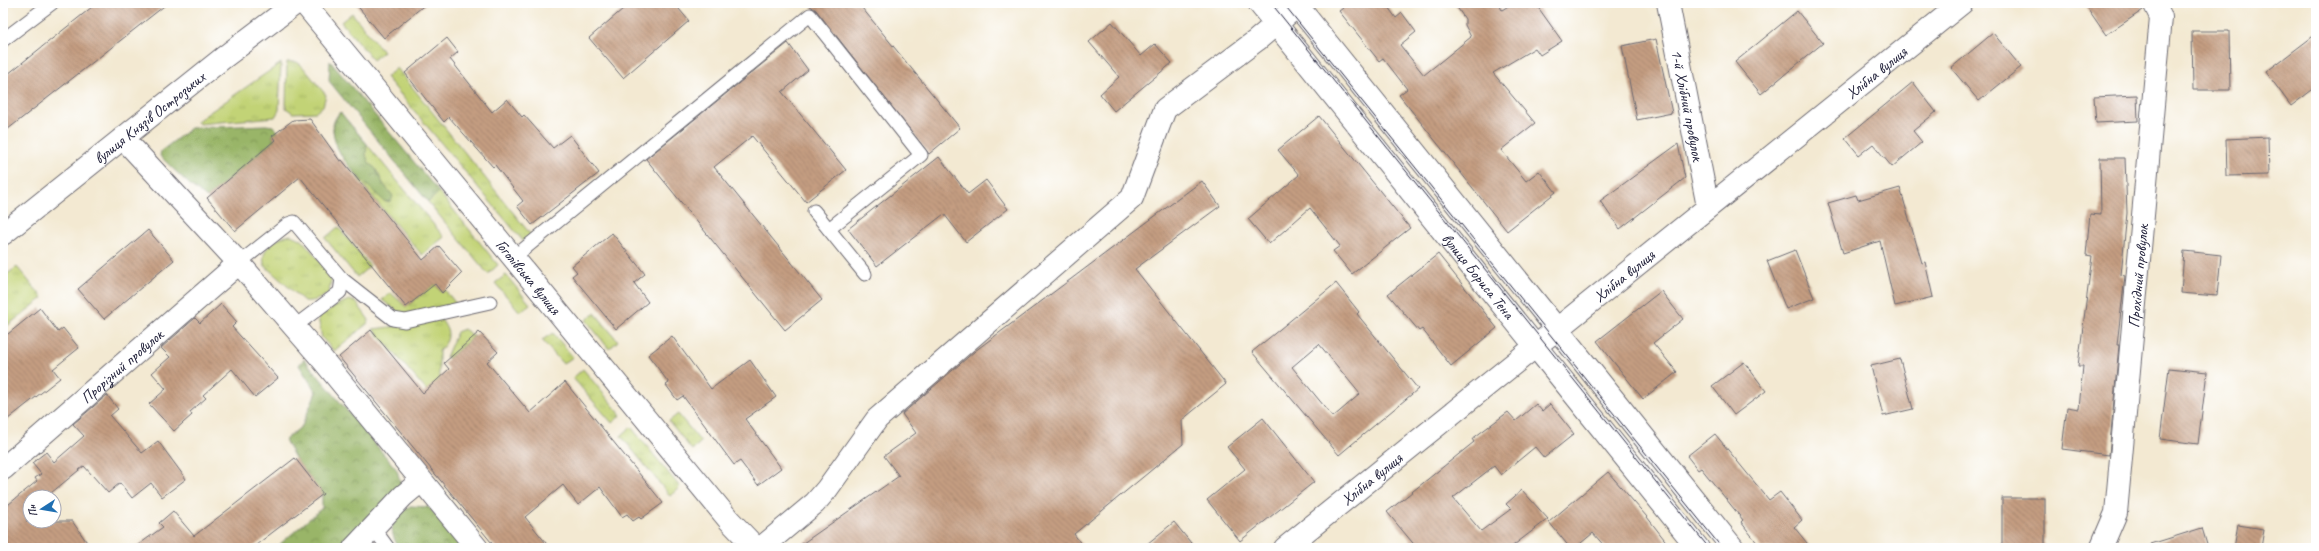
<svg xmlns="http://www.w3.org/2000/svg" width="2319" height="551" viewBox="0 0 2319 551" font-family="Caveat,sans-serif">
	<defs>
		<pattern id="grass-tufts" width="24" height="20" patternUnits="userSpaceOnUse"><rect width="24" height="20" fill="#c2d376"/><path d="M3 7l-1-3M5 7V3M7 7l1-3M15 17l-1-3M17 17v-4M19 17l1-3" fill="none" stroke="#a6b567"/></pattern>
		<pattern id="forest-crowns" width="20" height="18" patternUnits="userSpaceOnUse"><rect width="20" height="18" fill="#99b567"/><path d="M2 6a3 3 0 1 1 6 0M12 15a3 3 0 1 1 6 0" fill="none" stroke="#7c9356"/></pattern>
		<pattern id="building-back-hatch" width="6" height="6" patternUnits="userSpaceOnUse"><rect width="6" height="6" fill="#c49d81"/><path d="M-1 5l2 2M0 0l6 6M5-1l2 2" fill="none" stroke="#9f806b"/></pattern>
	</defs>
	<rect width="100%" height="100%" fill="#fff"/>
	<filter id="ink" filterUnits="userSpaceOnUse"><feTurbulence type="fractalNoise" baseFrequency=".025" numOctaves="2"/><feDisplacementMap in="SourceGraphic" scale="8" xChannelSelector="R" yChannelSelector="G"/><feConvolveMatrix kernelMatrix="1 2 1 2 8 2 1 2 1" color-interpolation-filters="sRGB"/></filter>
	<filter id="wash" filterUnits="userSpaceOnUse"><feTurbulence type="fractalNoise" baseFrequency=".012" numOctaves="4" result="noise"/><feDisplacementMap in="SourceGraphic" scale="16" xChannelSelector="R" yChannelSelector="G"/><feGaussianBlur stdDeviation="0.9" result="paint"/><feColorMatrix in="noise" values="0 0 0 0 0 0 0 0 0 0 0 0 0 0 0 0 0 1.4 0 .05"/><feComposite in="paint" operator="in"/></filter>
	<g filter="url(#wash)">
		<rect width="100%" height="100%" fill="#f3e9d2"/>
		<g fill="url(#grass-tufts)" stroke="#727a58">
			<polygon points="352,13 383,52 373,60 341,22"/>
			<polygon points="287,62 297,62 303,67 326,95 323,106 316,112 293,113 286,108"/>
			<polygon points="281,63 279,110 275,117 199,124 197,121"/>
			<polygon points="397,68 531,235 523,241 386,77"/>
			<path d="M340,112L444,237L422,255C403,232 334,157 333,131C332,123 335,118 340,112Z"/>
			<polygon points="439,192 498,265 488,274 428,202"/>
			<polygon points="338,227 370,266 357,277 325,238"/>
			<path d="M291,235L302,240L332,275L329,293C320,299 314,302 304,301L265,266C258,249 277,237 291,235Z"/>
			<polygon points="17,267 43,298 3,329 3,277"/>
			<polygon points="506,275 530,304 520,312 495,283"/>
			<polygon points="435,284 442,293 445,290 457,305 405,317 382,300 391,293 406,307"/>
			<polygon points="349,300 356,302 369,320 367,324 334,351 322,338 318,317 339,304"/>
			<polygon points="595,313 618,341 609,349 586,320"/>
			<path d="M439,317C450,331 452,338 439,351V375L446,383L455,423L373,329L407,325Z"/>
			<polygon points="464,329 474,336 449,358 446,357 457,332"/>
			<polygon points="553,333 573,357 563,364 542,340"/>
			<polygon points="583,369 621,415 612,423 573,378"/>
			<polygon points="678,414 701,442 692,450 669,421"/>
			<polygon points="631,427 680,487 670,496 621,436"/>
		</g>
		<g fill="url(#forest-crowns)" stroke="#5e6c51">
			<polygon points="330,61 439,192 428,202 329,81"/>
			<path d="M340,112L367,144L366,155L369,163L375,168L384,185L393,196L391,201L385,202C364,181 316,145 340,112Z"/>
			<polygon points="266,125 273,126 278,131 272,136 275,140 207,198 189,184 160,156 161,151 191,128"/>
			<polygon points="304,359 397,470 401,485 352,539 341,548 284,548 280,544 322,508 322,494 295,458 285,440 302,426 316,392 299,365"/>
			<path d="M410,506L429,507L463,548H399C387,528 391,519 410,506Z"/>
		</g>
		<g id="blocks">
			<g fill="url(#building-back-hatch)" fill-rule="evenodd">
				<polygon points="97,3 168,3 3,133 3,78"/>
				<polygon points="355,3 427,3 384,38"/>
				<polygon points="630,3 674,3 689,21 623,78 589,38"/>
				<polygon points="806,3 858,3 960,128 929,154 816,10"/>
				<polygon points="1350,3 1385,3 1396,18 1402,13 1416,32 1400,45 1424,75 1471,37 1465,25 1465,19 1454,3 1498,3 1502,10 1513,3 1535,3 1562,41 1540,55 1535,48 1493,73 1535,123 1501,150 1526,181 1539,171 1556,192 1507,231 1399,95 1407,89 1383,58 1379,61 1339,11"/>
				<polygon points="2084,3 2142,3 2143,10 2106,35"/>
				<polygon points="1797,11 1823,43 1761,94 1735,62"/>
				<polygon points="1112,22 1141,56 1155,44 1172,63 1114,111 1100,94 1119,77 1089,42"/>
				<polygon points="2192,31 2229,31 2230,90 2193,90"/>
				<polygon points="1993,33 2021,67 1979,101 1951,68"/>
				<polygon points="2316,34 2316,87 2291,106 2266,72"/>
				<polygon points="447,38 458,52 450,59 492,112 507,99 522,117 524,115 553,148 570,135 599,173 532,225 517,206 523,201 495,165 493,167 449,117 444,122 405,73"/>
				<polygon points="1656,39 1672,113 1637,120 1622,46"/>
				<polygon points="788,43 808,70 782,92 846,170 806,202 752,136 714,167 822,300 785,330 646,159"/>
				<polygon points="1913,82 1936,112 1913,131 1922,142 1892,167 1873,144 1859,155 1845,138"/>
				<polygon points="2137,95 2138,121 2096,123 2094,97"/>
				<polygon points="1319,116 1410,228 1352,274 1333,251 1340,246 1310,208 1269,244 1248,219 1299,175 1278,150"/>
				<polygon points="310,119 340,161 342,160 423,260 439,246 462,273 442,293 435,284 406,307 300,177 235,231 207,198 275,140 272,136 293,120"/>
				<polygon points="2268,137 2269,175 2227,176 2226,139"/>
				<polygon points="1678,144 1685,178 1620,229 1600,201"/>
				<polygon points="939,157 968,194 986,180 1008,209 966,242 944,214 877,266 848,229"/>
				<polygon points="2100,158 2125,158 2127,213 2121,275 2125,276 2117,345 2119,345 2109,455 2062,449 2067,407 2079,409 2083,366 2078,366 2092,256 2086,255 2090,214 2101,215"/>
				<polygon points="1202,181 1220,206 1135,269 1226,384 1182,420 1183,444 1074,534 1084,548 796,548 899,476 884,456 916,433 902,414 975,351"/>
				<polygon points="1900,188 1922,263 1925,262 1933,297 1895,306 1880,241 1843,253 1828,203 1856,195 1858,200"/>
				<polygon points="148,230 174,260 104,319 78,289"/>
				<polygon points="612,233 645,274 634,283 648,302 616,329 572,276 577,272 572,266"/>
				<polygon points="1795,250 1814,298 1786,309 1767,261"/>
				<polygon points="2184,251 2221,255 2217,296 2181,293"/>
				<polygon points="1438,254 1497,328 1451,366 1422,329 1419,331 1388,294"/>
				<path d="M1336,283L1359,312L1357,314L1418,389L1339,455L1252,352ZM1319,344L1360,394L1333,417L1292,367Z"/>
				<polygon points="1661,291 1683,319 1653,343 1677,372 1643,399 1597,341"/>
				<polygon points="221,304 237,322 232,327 278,378 255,397 232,369 203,395 206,398 190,412 192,415 174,431 149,404 166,389 152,373 170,357 161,348 195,318 200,323"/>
				<polygon points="40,308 58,332 63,328 79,348 53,369 60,378 3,423 3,338"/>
				<polygon points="371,330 423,393 449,369 444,363 479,332 498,352 487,362 530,413 565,382 663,503 641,519 639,517 633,521 627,514 622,517 600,487 578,505 563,485 525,517 550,548 496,548 339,357"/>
				<polygon points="672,336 711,389 750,360 776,397 745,419 781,468 758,485 740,461 734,465 683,396 677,400 666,385 669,383 648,355"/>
				<polygon points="1900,359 1913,409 1883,416 1871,366"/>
				<polygon points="1744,362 1766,391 1734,415 1712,386"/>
				<polygon points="2169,368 2207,372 2198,444 2160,439"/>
				<polygon points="107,395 118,409 110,416 142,453 158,441 186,479 162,497 151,483 132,498 120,483 108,493 84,466 51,493 55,498 54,499 54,497 30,497 30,518 26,521 72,521 91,548 3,548 3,509 37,481 35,478 41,474 32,463 46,452 54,462 84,436 73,424"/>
				<polygon points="1536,404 1542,411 1550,404 1574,434 1544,458 1535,447 1501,475 1494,466 1453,498 1481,531 1511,509 1506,504 1522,490 1548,519 1510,548 1417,548 1387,512 1474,442 1472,439 1508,412 1516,421"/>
				<polygon points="1263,418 1314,482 1240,541 1207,500 1245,469 1227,447"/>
				<polygon points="1715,434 1769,500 1780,492 1802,520 1794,527 1811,548 1761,548 1741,522 1743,520 1701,468 1698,470 1687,456"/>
				<polygon points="295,458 323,494 252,548 134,548 163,527 159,523 173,511 194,536"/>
				<polygon points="1608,472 1647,517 1671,548 1606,548 1593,533 1575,548 1570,548 1549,522"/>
				<rect x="2002" y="498" width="43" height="50"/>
				<polygon points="1174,522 1195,548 1142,548"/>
				<polygon points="2238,525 2264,529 2261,548 2234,548"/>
				<polygon points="2202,528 2208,548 2152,548 2151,544"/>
			</g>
		</g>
	</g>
	<g filter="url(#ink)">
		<use href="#blocks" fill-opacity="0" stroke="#6b6870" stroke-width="1"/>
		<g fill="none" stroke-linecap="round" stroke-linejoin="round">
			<g stroke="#6b6870" stroke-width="15">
				<g id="service">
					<polyline points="3,40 52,3"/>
					<polyline points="814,211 865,274"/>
					<polyline points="513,258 810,15 921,155 829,229"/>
					<polyline points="239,263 288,224 294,222 342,279 340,292 294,327"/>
					<polyline points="342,279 393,319 405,321 490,302"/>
					<polyline points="374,529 388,548"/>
				</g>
			</g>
			<g stroke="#6b6870" stroke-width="24">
				<g id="minor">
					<path id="s1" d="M304,3L729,520L756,548"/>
					<path id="s2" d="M1668,3L1708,207"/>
					<polyline points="123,138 239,263 322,359 477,548"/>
					<path id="s3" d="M3,469L239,263"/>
					<polyline points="354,548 403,496 421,481"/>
					<polyline points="761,548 815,503 827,489 877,419 1132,198 1165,109 1257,40 1297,6"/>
					<path id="s4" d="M2101,548L2116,513L2161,17L2154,3"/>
				</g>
			</g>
			<g stroke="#6b6870" stroke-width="24">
				<g id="tertiary">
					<path id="s5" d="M1259,3L1698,548"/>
					<polyline points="1295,3 1733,548"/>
					<path id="s6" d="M3,234L223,58L296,3"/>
					<path id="s7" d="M1285,548L1962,3"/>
				</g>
			</g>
			<use href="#service" stroke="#fff" stroke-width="13"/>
			<use href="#minor" stroke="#fff" stroke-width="22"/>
			<use href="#tertiary" stroke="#fff" stroke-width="22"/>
			<g stroke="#22223b" stroke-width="1">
				<polyline points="1271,3 1709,548"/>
				<polyline points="1283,3 1722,548"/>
			</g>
		</g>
	</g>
	<g text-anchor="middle" stroke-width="3.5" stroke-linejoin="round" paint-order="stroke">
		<g font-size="16" fill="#22223b" stroke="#fff">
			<text dy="6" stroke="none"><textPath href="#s7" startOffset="759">Хлібна вулиця</textPath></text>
			<text dy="6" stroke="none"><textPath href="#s2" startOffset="104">1-й Хлібний провулок</textPath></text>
			<text dy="6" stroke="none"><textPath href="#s6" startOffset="187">вулиця Князів Острозьких</textPath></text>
			<text dy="6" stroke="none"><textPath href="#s5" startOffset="350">вулиця Бориса Тена</textPath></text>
			<text dy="6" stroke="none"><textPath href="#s7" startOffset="435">Хлібна вулиця</textPath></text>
			<text dy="6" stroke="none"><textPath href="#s4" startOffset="276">Прохідний провулок</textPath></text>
			<text dy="6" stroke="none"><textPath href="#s1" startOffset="354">Гоголівська вулиця</textPath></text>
			<text dy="6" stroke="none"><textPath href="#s3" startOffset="157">Прорізний провулок</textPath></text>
			<text dy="6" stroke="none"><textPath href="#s7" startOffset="111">Хлібна вулиця</textPath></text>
		</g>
	</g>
	<rect width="2319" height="551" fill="none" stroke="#fff" stroke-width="16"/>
	<g transform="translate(42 509) rotate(258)"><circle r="19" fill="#ffffff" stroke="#a7a7b1"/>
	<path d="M0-3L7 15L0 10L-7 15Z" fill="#1f6fb2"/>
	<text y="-6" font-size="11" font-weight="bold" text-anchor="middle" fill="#22223b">Пн</text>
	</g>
</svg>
